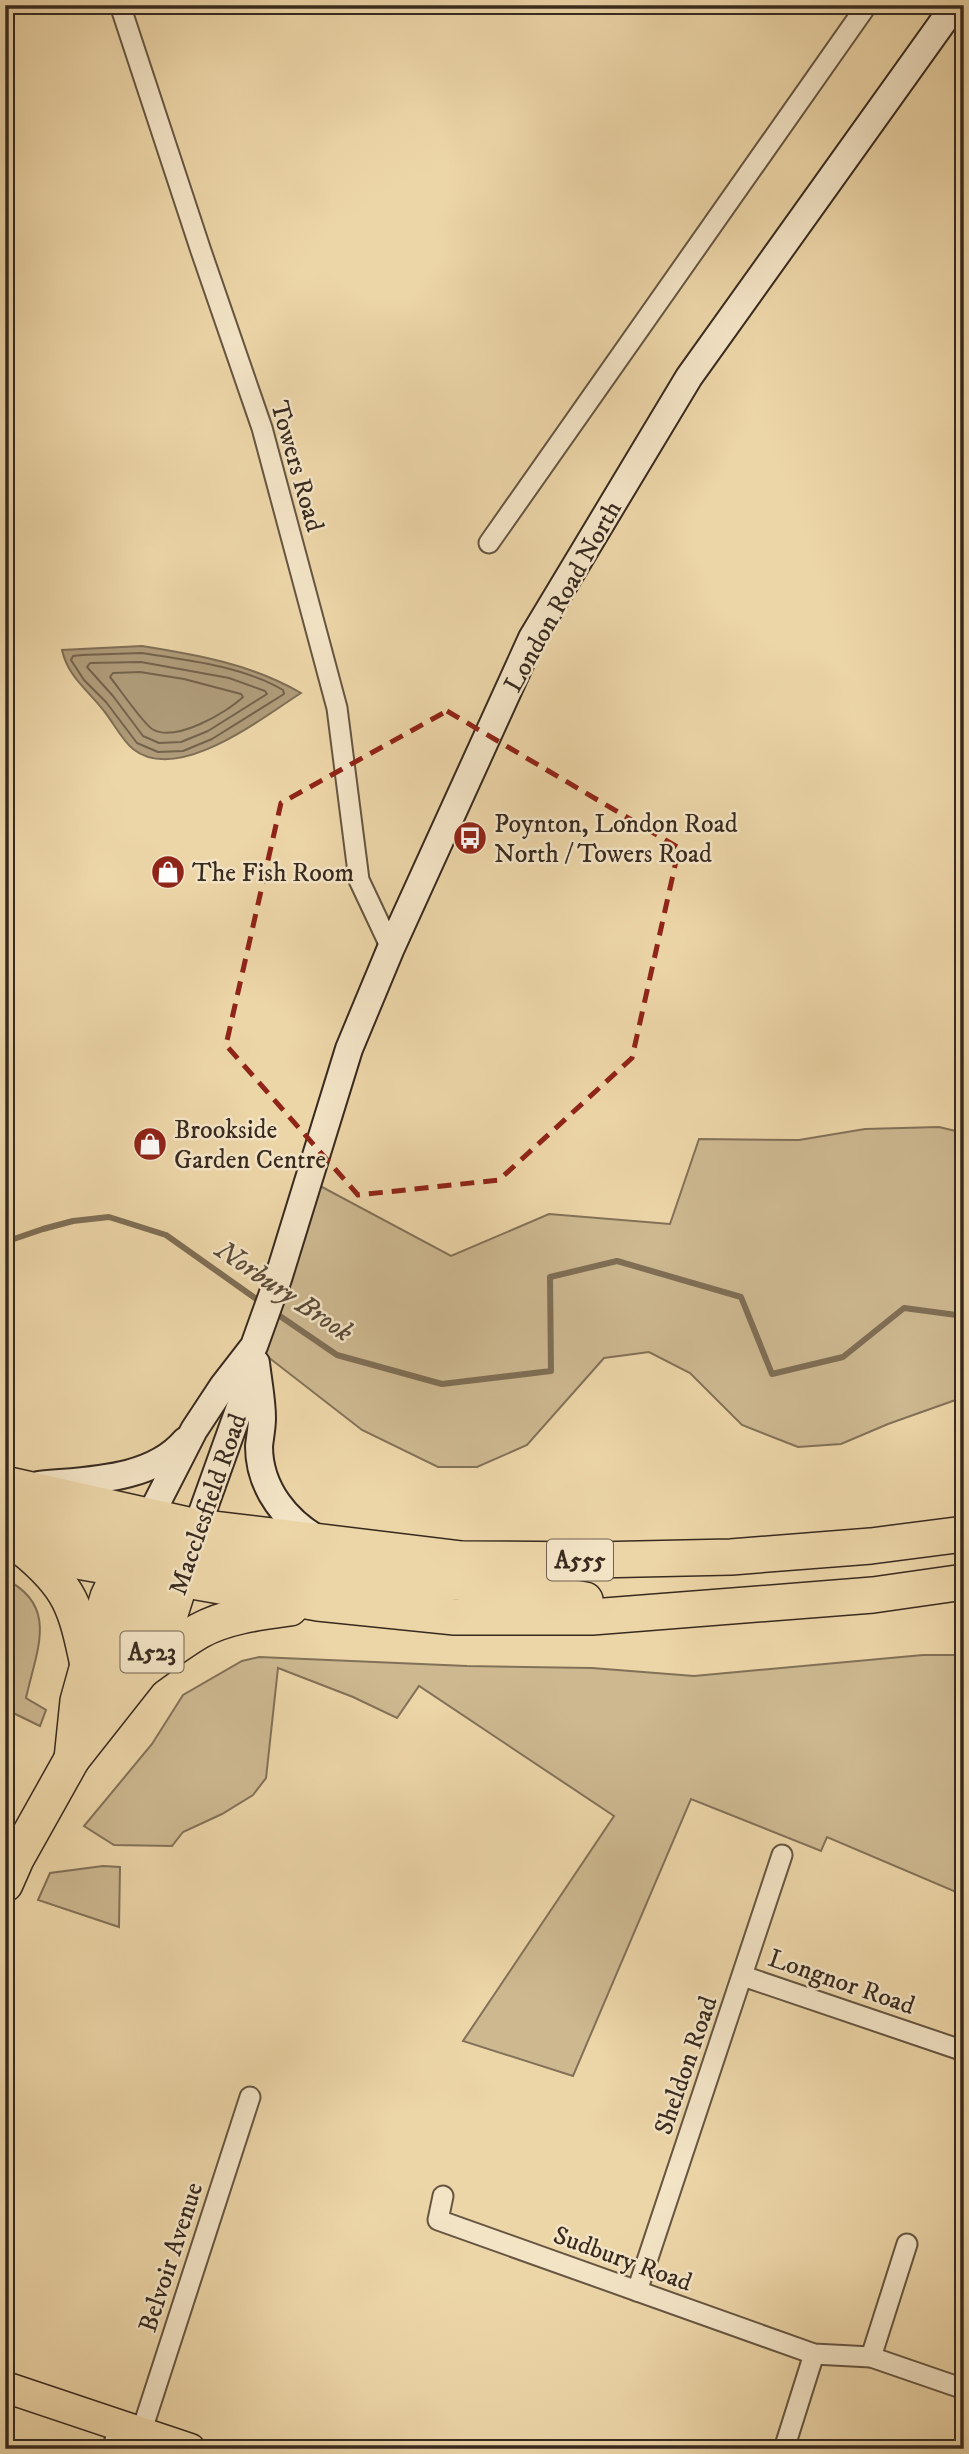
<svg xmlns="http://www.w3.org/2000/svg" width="969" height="2454" viewBox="0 0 969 2454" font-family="'IM FELL DW Pica',serif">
	<rect width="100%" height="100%" fill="#ecd5a7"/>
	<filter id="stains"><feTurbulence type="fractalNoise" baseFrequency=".00286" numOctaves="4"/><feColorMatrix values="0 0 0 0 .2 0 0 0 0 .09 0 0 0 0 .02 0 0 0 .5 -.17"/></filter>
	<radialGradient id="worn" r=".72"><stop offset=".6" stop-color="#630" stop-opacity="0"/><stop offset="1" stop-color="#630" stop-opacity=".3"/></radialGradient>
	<g fill="#cdb890" stroke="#827158" stroke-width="2">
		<polygon points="939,1127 964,1133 964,1397 888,1424 841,1444 798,1447 742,1425 690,1373 649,1352 604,1358 527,1445 477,1467 438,1467 362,1430 259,1350 309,1180 451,1256 549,1214 670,1224 699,1139 799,1140 865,1129"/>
		<path d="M5,1579C60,1606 36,1651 26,1698L46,1710L40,1726L5,1709Z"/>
		<polygon points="923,1655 964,1655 964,1918 956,1914 961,1894 827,1837 821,1851 691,1799 573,2076 463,2041 614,1816 419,1686 397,1718 353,1697 278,1668 266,1778 253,1795 222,1814 183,1832 172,1846 114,1845 84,1826 152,1744 183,1695 242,1661 259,1657 467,1666 592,1668 694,1676"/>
		<polygon points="103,1866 120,1867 119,1927 38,1900 50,1873"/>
	</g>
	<path fill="#af9b79" stroke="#7f6e55" stroke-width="2" d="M142,646C198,655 251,664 301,693C263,717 178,785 133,749C122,740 113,722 104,711C88,690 68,677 62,650Z"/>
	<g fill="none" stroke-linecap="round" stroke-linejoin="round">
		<g stroke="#74624c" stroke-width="2">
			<path d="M141,653C188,660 242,666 283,690L284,694L212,739L183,751L158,752L137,743L106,702L84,680L71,660L73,656L82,655Z"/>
			<polygon points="141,662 229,678 265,691 267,694 208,731 181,742 159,743 143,736 113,696 87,667 90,663"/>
			<path d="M140,672L184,679L241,694L243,697C226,713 175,743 152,729C142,722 119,688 110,677L113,673Z"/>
		</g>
		<g stroke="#7f6e55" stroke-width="6">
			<polyline points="5,1242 43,1229 73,1221 109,1217 166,1235 262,1303"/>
			<polyline points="274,1312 337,1355 442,1384 551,1371 550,1277 617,1261 741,1297 772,1374 843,1357 904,1308 964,1316"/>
		</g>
		<g stroke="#655541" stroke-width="23">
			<g id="street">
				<polyline points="120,5 201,251 262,428 337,708 359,880 391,948"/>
				<polyline points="489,543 867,5"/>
				<polyline points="743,1976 964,2051"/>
				<polyline points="443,2196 438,2220 814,2354 871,2357 964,2389"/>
				<polyline points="637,2291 782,1855"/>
				<polyline points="871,2357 907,2244"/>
				<polyline points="141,2433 250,2097"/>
				<polyline points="112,2449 120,2426"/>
				<polyline points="784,2449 814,2354"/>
			</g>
		</g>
		<g stroke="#382a1f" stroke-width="30">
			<g id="secondary">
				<path d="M256,1363C258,1381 262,1400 262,1418C262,1427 260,1437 259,1446C259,1489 287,1523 323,1542"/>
				<path d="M39,1485C87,1480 151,1481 185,1441"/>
				<polyline points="149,1518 194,1430 223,1386 254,1346 278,1279 349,1049 391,948 532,638 689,377 955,5"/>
				<polyline points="197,1527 254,1368"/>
			</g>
		</g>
		<g stroke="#382a1f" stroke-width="33">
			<polyline id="primary" points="5,2387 190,2449"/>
		</g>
		<g stroke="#382a1f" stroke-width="38">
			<g id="highway">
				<polyline points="5,1484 197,1527 462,1559 594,1560 731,1557 871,1546 964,1534"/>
				<polyline points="5,1512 159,1548"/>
				<path d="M155,1528C198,1578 420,1577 491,1585C522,1588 554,1595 585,1600"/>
				<polyline points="5,1543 83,1562 318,1603 455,1617 592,1617 873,1595 964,1582"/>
				<path d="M24,1549C71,1587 76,1608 88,1665"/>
				<path d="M144,1669C162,1656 180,1642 199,1631C226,1616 260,1612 290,1608"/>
				<polyline points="97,1704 160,1555"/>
				<polyline points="72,1759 78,1701 88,1665 108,1597 121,1569 133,1549"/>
				<polyline points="5,1884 16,1859 72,1759 143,1669 169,1617 188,1557"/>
			</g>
		</g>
		<use href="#street" stroke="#f3e4c6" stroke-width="19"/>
		<use href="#secondary" stroke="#f3e4c6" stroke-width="26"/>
		<use href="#primary" stroke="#ecd5a7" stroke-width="30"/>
		<use href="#highway" stroke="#ecd5a7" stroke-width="35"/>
	</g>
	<path fill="none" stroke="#8f2418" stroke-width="5" stroke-dasharray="14 9" stroke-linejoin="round" d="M447,711L679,848L632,1058L499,1180L358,1195L226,1045L281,803Z"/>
	<defs>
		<g id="bus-disc" transform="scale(1.75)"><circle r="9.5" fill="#8f2418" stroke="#f3e4c6"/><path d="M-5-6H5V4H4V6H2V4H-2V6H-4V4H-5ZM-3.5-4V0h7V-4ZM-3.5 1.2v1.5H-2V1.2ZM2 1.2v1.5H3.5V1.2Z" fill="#fff"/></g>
		<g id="shop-disc" transform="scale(1.75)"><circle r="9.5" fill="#8f2418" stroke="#f3e4c6"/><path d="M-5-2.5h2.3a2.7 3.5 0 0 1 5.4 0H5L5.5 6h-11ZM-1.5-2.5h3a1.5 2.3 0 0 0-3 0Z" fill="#fff"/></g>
	</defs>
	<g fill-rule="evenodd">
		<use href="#bus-disc" x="470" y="838"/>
		<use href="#shop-disc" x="168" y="872"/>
		<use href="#shop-disc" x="150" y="1144"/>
	</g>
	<g text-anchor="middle" stroke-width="5" stroke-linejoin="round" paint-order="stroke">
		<g fill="#f3e4c6" stroke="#706251" stroke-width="2">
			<rect x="547" y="1539.5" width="66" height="41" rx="5"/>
			<rect x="120.5" y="1631.5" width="63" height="41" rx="5"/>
		</g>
		<g font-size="24" font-weight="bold" fill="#382a1f">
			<text x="580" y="1568">A555</text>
			<text x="152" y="1660">A523</text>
		</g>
		<g font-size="26" fill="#382a1f" stroke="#f3e4c6">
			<text transform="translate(298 466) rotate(74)" y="9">Towers Road</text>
			<text transform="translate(562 596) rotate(-61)" y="9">London Road North</text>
			<text transform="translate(207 1504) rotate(-71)" y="9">Macclesfield Road</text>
			<text transform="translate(842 1981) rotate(19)" y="9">Longnor Road</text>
			<text transform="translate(685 2065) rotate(-71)" y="9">Sheldon Road</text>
			<text transform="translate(170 2257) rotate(-72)" y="9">Belvoir Avenue</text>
			<text transform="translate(623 2258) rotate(20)" y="9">Sudbury Road</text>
		</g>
		<g font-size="26" fill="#382a1f" stroke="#f3e4c6" text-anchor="start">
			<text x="494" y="832">Poynton, London Road<tspan x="494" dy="30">North / Towers Road</tspan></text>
			<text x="192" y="881">The Fish Room</text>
			<text x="174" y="1138">Brookside<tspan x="174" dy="30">Garden Centre</tspan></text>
		</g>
		<g font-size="28" font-style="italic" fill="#5c4c3a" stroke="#f3e4c6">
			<text transform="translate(285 1290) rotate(34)" y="10">Norbury Brook</text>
		</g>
	</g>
	<rect width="969" height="2454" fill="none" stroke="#ecd5a7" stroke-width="28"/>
	<rect x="7" y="7" width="955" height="2440" fill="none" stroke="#382a1f" stroke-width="3.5"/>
	<rect x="14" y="14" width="941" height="2426" fill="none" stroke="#382a1f" stroke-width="2"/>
	<rect width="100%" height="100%" filter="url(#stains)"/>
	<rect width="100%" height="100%" fill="url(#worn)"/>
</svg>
